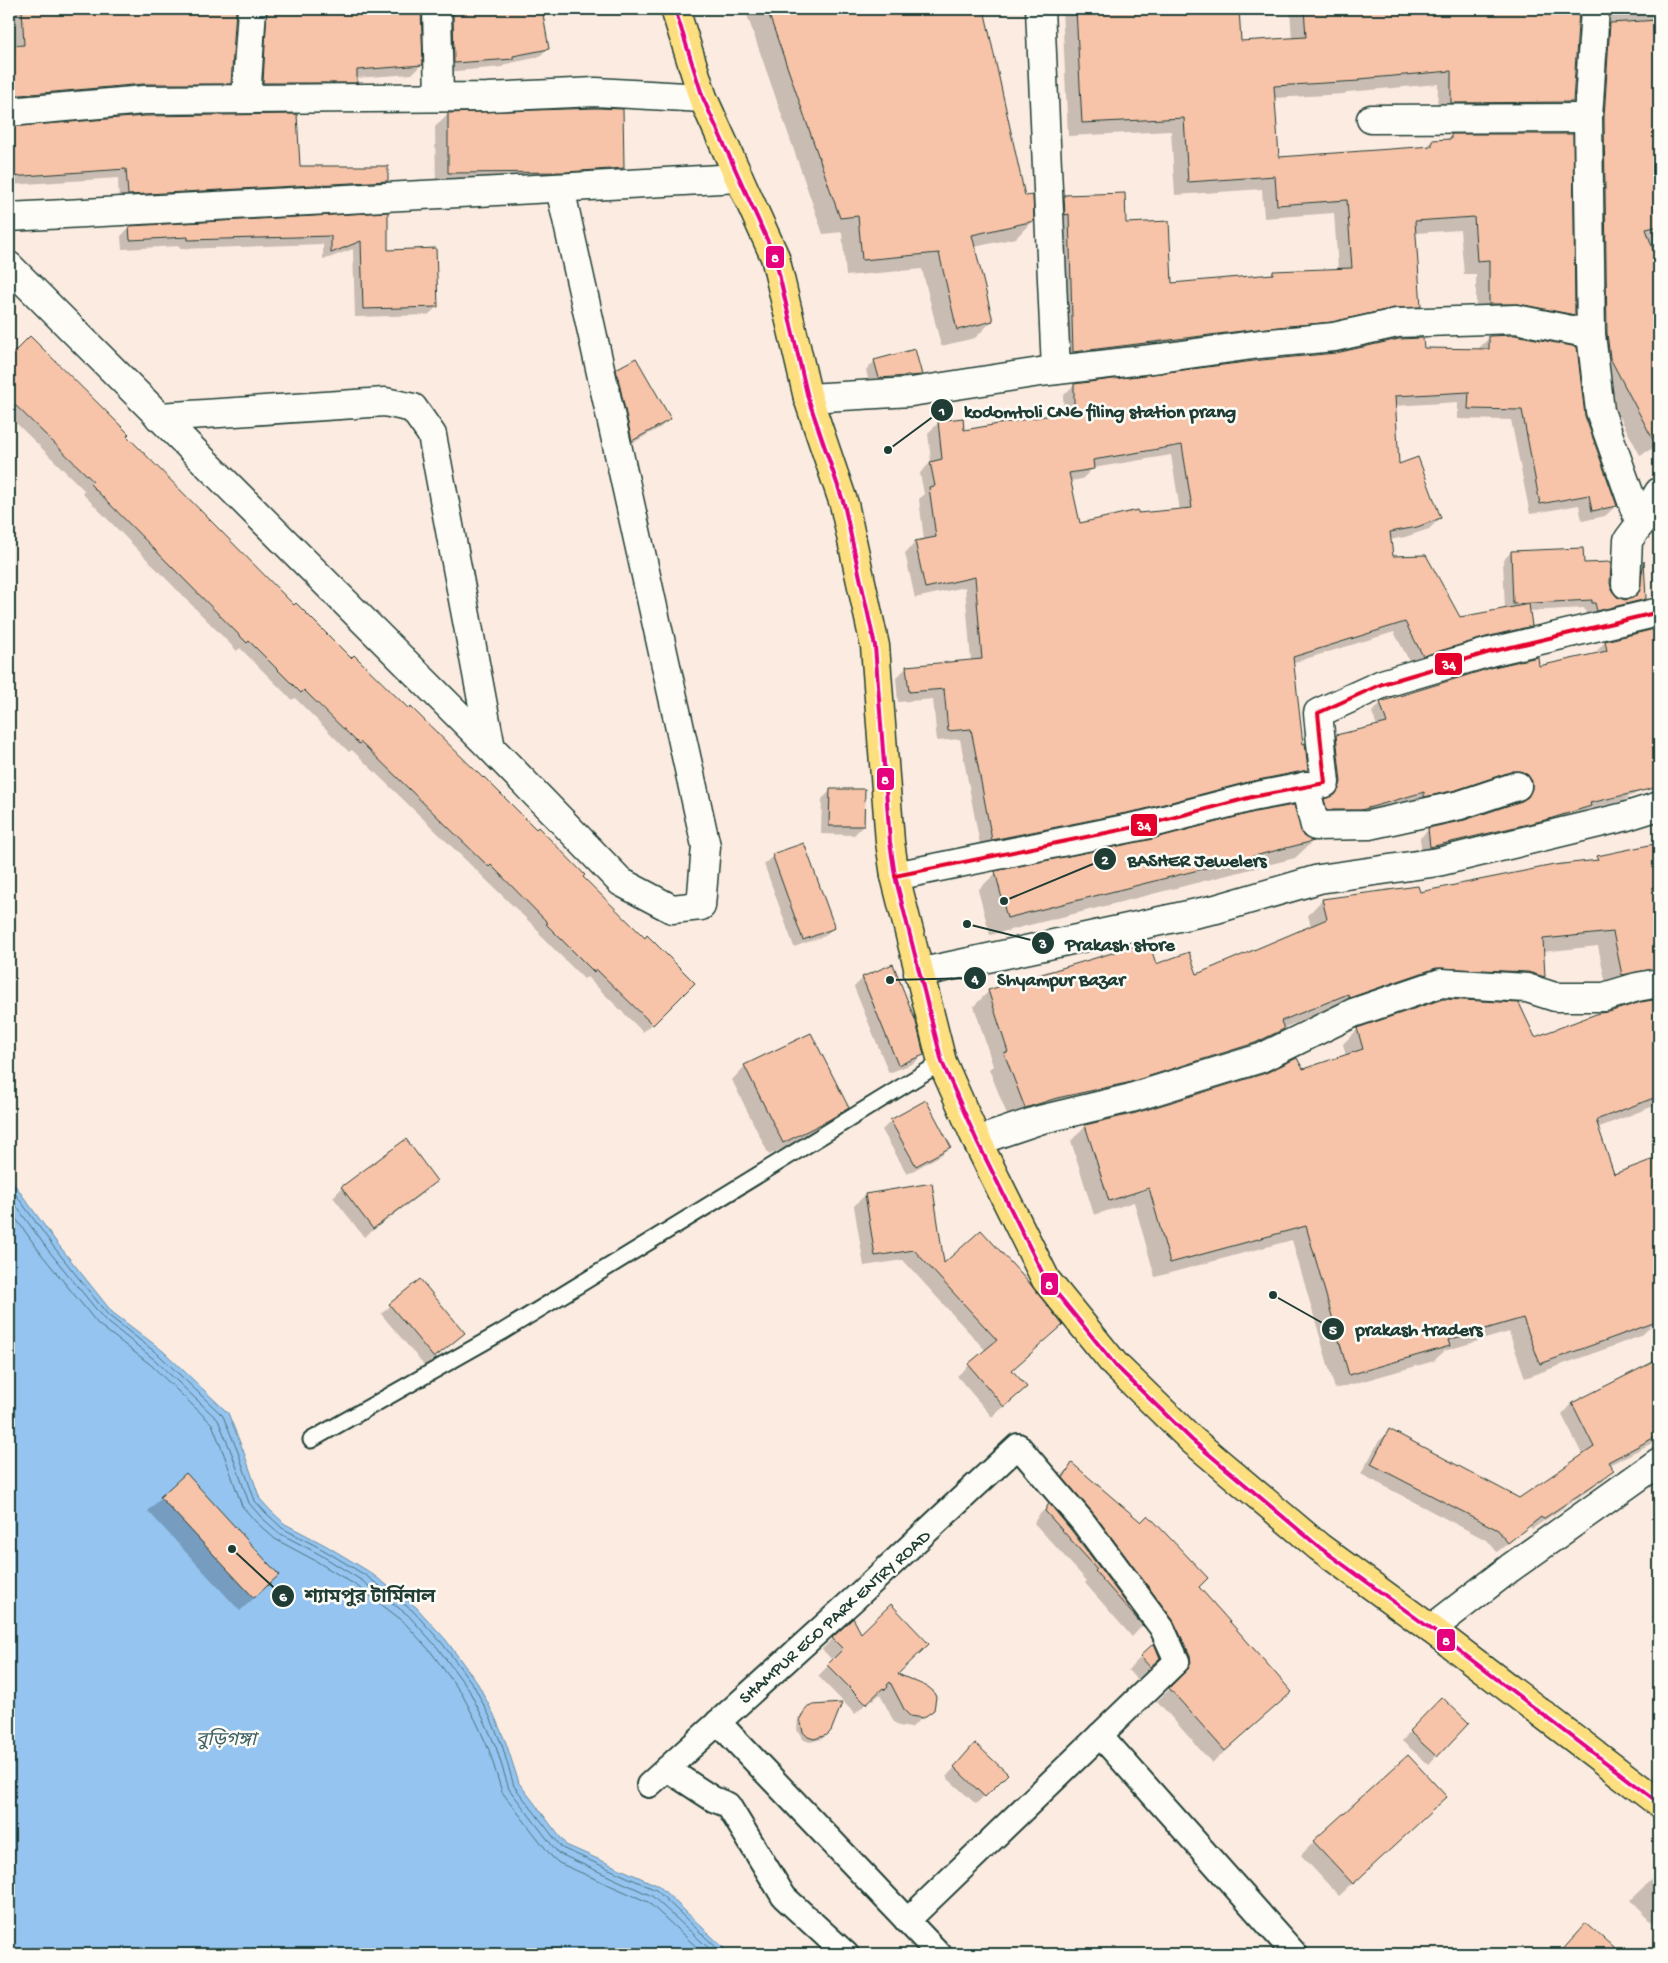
<svg xmlns="http://www.w3.org/2000/svg" width="1668" height="1963" viewBox="0 0 1668 1963" font-family="'Gochi Hand','Noto Sans Bengali',sans-serif">
	<rect width="100%" height="100%" fill="#fcebe0"/>
	<filter id="ink" filterUnits="userSpaceOnUse"><feTurbulence type="fractalNoise" baseFrequency=".02" numOctaves="2"/><feDisplacementMap in="SourceGraphic" scale="10" xChannelSelector="R" yChannelSelector="G"/><feConvolveMatrix kernelMatrix="1 2 1 2 8 2 1 2 1" color-interpolation-filters="sRGB"/></filter>
	<g filter="url(#ink)">
		<polygon fill="#94c4ef" stroke="#658ea4" points="9,1177 57,1243 112,1312 163,1351 228,1413 243,1450 260,1499 270,1510 285,1524 325,1545 368,1571 416,1607 446,1640 478,1684 494,1715 506,1743 519,1783 566,1845 659,1886 730,1954 9,1954"/>
		<g fill="#0003" fill-rule="evenodd">
			<polygon points="9,9 235,9 230,83 221,92 9,104"/>
			<polygon points="254,9 420,9 421,65 412,74 356,78 356,82 347,91 254,92"/>
			<polygon points="440,9 508,9 508,11 521,9 540,9 548,48 539,57 506,64 502,67 445,72"/>
			<polygon points="745,9 983,9 1024,197 1032,221 1016,238 974,247 992,321 975,338 941,346 922,269 846,276 842,232 823,234"/>
			<polygon points="1062,9 1238,9 1240,43 1292,39 1290,9 1578,9 1572,102 1558,116 1437,116 1438,84 1347,92 1344,94 1273,98 1277,158 1426,148 1432,141 1446,140 1451,136 1574,314 1560,328 1476,318 1476,274 1464,274 1460,230 1415,233 1420,306 1406,320 1059,366 1051,210 1064,196 1125,224 1170,284 1269,276 1273,272 1338,269 1334,213 1264,218 1262,189 1175,195 1171,131 1068,136"/>
			<polygon points="1588,9 1659,9 1659,445 1640,455 1596,372"/>
			<polygon points="448,114 623,168 610,181 436,186 435,127"/>
			<polygon points="9,129 299,167 387,181 377,190 119,204 118,178 9,185"/>
			<polygon points="387,214 387,251 437,307 428,315 355,317 353,249 323,260 323,244 180,249 180,246 122,249 121,236 130,227"/>
			<path d="M1490,337L1584,416L1616,506L1605,516L1582,521L1579,505L1530,514L1511,420L1458,419V402L1394,406L1397,466L1440,518L1429,529L1405,537L1389,540L1391,557L1459,619L1505,610L1503,561L1511,552L1583,565L1609,583L1611,591L1616,598L1625,601L1634,598L1636,591L1644,584V599L1635,607L1588,619L1584,608L1529,611L1531,625L1520,636L1412,666L1394,632L1292,663L1302,745L1307,770L1296,781L981,850L960,739L937,741L933,699L898,702L896,678L907,667L971,661L965,587L915,598L905,553L916,542L924,540L919,499L924,494L920,473L931,462L928,433L939,422L963,432L1064,414L1063,396L1074,385L1423,350H1479V348ZM1171,455L1180,510L1137,514L1079,524L1070,481L1082,479L1093,468Z"/>
			<polygon points="30,338 294,607 582,877 645,940 693,983 643,1032 587,977 584,979 539,934 540,932 352,750 349,752 295,698 292,700 240,648 237,651 82,493 85,491 9,416 9,359"/>
			<polygon points="875,361 920,374 912,383 870,386 866,370"/>
			<polygon points="617,370 669,419 661,427 624,448 608,379"/>
			<polygon points="1659,523 1659,574 1655,574 1653,541"/>
			<polygon points="1659,629 1659,784 1628,797 1623,801 1585,810 1580,815 1422,855 1420,838 1429,829 1465,821 1523,802 1524,791 1416,805 1415,800 1352,818 1319,818 1316,809 1325,800 1331,798 1332,791 1328,745 1337,737 1377,726 1372,712 1381,703 1597,654 1597,651 1605,642"/>
			<polygon points="831,790 863,826 854,835 821,834 822,799"/>
			<polygon points="1302,836 1312,842 1295,858 990,935 978,890 996,873"/>
			<polygon points="1659,844 1659,989 1607,989 1598,946 1542,952 1544,977 1529,992 1512,987 1333,1008 1283,1028 1268,1044 1010,1122 989,1069 993,1066 974,1006 989,991 1155,966 1196,975 1311,927 1308,915 1322,900 1419,894 1593,862 1598,857"/>
			<polygon points="773,856 833,928 825,936 794,947 764,864"/>
			<polygon points="863,978 923,1055 914,1063 889,1073 854,987"/>
			<polygon points="1659,1000 1659,1104 1597,1128 1613,1176 1659,1158 1659,1280 1640,1288 1656,1321 1641,1336 1525,1378 1509,1332 1444,1351 1434,1361 1335,1389 1292,1240 1155,1277 1134,1202 1094,1215 1071,1141 1085,1126 1302,1071 1346,1056 1343,1044 1358,1029 1534,1039 1609,1013"/>
			<polygon points="745,1066 847,1108 834,1121 813,1134 769,1155 732,1080"/>
			<polygon points="891,1121 950,1147 941,1155 907,1174 882,1130"/>
			<polygon points="405,1141 436,1181 427,1190 364,1237 333,1197 342,1188"/>
			<polygon points="865,1195 943,1266 1030,1286 1011,1371 1014,1398 992,1417 957,1376 986,1351 903,1260 864,1266 854,1206"/>
			<polygon points="420,1281 463,1333 425,1366 381,1314"/>
			<polygon points="1659,1361 1659,1443 1658,1440 1609,1465 1612,1470 1602,1481 1532,1529 1530,1526 1497,1552 1488,1541 1361,1474 1379,1441 1390,1431 1520,1499 1583,1456 1562,1415 1572,1404"/>
			<polygon points="1072,1465 1197,1587 1278,1704 1212,1763 1157,1701 1175,1684 1179,1676 1178,1668 1060,1477"/>
			<polygon points="161,1498 265,1588 240,1611 148,1511"/>
			<polygon points="1049,1505 1071,1531 1142,1626 1132,1637 1085,1583 1087,1581 1034,1523 1038,1516"/>
			<polygon points="853,1620 860,1635 896,1675 932,1709 911,1728 899,1726 894,1722 880,1694 873,1700 872,1698 855,1714 818,1676 833,1661 822,1649"/>
			<polygon points="1141,1657 1159,1658 1137,1680 1128,1670"/>
			<polygon points="1442,1699 1468,1723 1428,1764 1402,1741"/>
			<polygon points="807,1709 830,1730 822,1739 810,1742 804,1740 797,1730 798,1718"/>
			<polygon points="967,1754 1006,1774 976,1804 946,1777"/>
			<polygon points="1446,1797 1339,1896 1301,1855 1314,1842"/>
			<polygon points="1659,1872 1659,1929 1630,1900"/>
			<polygon points="1586,1925 1619,1954 1558,1954"/>
		</g>
		<g fill="none" stroke-linecap="round" stroke-linejoin="round">
			<g stroke="#4e737f" stroke-width="1">
				<polyline points="9,1185 53,1246 108,1315 159,1355 223,1416 238,1452 255,1501 266,1513 282,1528 322,1549 365,1575 413,1611 442,1643 474,1686 490,1717 502,1745 514,1786 562,1848 656,1890 723,1954"/>
				<polyline points="9,1196 48,1250 104,1319 155,1360 218,1420 232,1454 249,1503 261,1517 279,1533 319,1554 361,1580 408,1615 437,1647 469,1690 484,1720 496,1747 509,1789 558,1853 652,1896 715,1954"/>
				<polyline points="9,1209 42,1255 98,1324 151,1365 212,1424 225,1457 242,1506 256,1522 275,1539 316,1561 357,1586 403,1621 431,1652 462,1694 477,1723 489,1750 502,1792 552,1857 559,1863 648,1902 704,1954"/>
			</g>
		</g>
		<g fill="#f8c4a9" stroke="#1f3d34" fill-rule="evenodd">
			<polygon points="22,9 236,9 231,84 143,84 9,96 9,46 24,45"/>
			<polygon points="267,9 421,9 423,65 357,70 357,83 263,83"/>
			<polygon points="453,9 542,9 549,49 513,56 513,59 454,63"/>
			<polygon points="767,9 984,9 1025,196 1033,195 1034,221 972,235 993,321 957,330 939,253 862,260 858,216 840,218"/>
			<polygon points="1076,9 1239,9 1241,41 1306,37 1304,9 1579,9 1573,102 1451,103 1451,71 1359,79 1359,81 1274,86 1279,157 1432,146 1432,140 1451,139 1451,134 1573,134 1575,315 1519,304 1489,304 1489,260 1477,261 1474,217 1415,221 1421,307 1394,308 1332,322 1258,329 1073,352 1069,214 1065,215 1064,195 1125,193 1126,223 1169,221 1172,283 1273,274 1273,271 1352,268 1347,200 1277,205 1275,176 1188,182 1184,118 1082,123"/>
			<polygon points="1659,20 1659,226 1646,229 1659,267 1659,451 1610,358 1607,333 1604,118 1610,23"/>
			<polygon points="596,108 623,109 624,168 567,172 448,173 448,113"/>
			<polygon points="297,114 300,166 388,166 388,181 128,195 126,169 9,177 9,127 145,116"/>
			<polygon points="388,212 388,250 436,248 438,307 363,309 361,241 331,253 331,236 188,240 188,237 130,240 129,226"/>
			<path d="M1515,335L1577,347L1585,416L1617,506L1592,511L1589,495L1540,504L1522,410L1468,409L1469,392L1395,396L1399,464L1418,457L1441,518L1417,527L1390,532L1393,556L1426,555L1460,617L1529,604L1532,626L1486,637L1423,656L1405,622L1293,657L1303,744L1305,743L1308,770L1248,782L1141,810L992,840L971,729L948,731L944,689L909,692L906,666L982,659L975,577L925,588L915,541L936,537L929,487L935,486L930,462L942,459L938,421L963,418L964,430L1074,411V384L1262,360L1336,353L1399,339L1423,338L1424,348L1489,349V336ZM1182,445L1192,508L1138,513V510L1080,523L1069,473L1094,469L1093,460Z"/>
			<polygon points="30,336 129,434 127,436 294,605 296,603 351,658 354,655 409,709 411,707 483,778 484,777 536,829 538,827 585,875 583,877 645,938 647,935 695,983 653,1025 596,969 594,972 546,924 548,923 491,865 489,867 361,742 359,744 304,690 301,693 249,641 247,643 90,484 93,481 9,399 9,357"/>
			<polygon points="915,349 922,375 879,378 874,360"/>
			<polygon points="636,358 671,419 632,441 616,369"/>
			<polygon points="1583,548 1584,563 1611,562 1610,583 1612,591 1617,597 1625,600 1633,598 1639,592 1644,561 1646,599 1597,611 1595,603 1592,603 1592,600 1513,604 1511,551"/>
			<polygon points="1659,628 1659,787 1590,803 1591,806 1549,819 1430,847 1428,828 1465,820 1522,801 1528,797 1532,789 1532,781 1528,775 1521,771 1513,771 1456,790 1424,797 1424,792 1361,810 1327,810 1324,799 1335,795 1339,789 1341,782 1336,735 1387,723 1380,702 1494,667 1538,657 1539,666 1607,651 1605,641"/>
			<polygon points="830,789 865,789 864,826 829,826"/>
			<polygon points="1294,805 1303,836 1314,841 1007,918 995,871 1148,840 1255,812"/>
			<polygon points="804,843 835,928 803,940 772,854"/>
			<polygon points="1659,843 1659,968 1622,975 1613,932 1543,939 1545,977 1528,972 1436,968 1349,998 1348,994 1281,1021 1284,1029 1255,1043 1127,1083 1057,1098 1025,1108 1004,1053 1008,1052 988,990 1149,942 1156,964 1189,952 1197,974 1327,919 1322,899 1418,886 1420,892 1554,865 1598,860 1597,856"/>
			<polygon points="893,964 916,1022 924,1055 898,1065 862,977"/>
			<polygon points="1443,999 1519,1003 1535,1037 1599,1013 1609,1012 1641,1002 1659,999 1659,1096 1596,1120 1614,1174 1659,1157 1659,1321 1540,1364 1523,1318 1448,1340 1450,1346 1349,1375 1306,1226 1170,1263 1149,1188 1109,1201 1085,1125 1136,1113 1266,1073 1297,1058 1303,1069 1363,1049 1357,1028"/>
			<polygon points="811,1033 849,1108 827,1121 783,1143 744,1065"/>
			<polygon points="926,1100 951,1147 916,1166 890,1120"/>
			<polygon points="406,1139 437,1181 373,1229 341,1187"/>
			<polygon points="932,1183 944,1263 981,1230 1031,1285 1063,1325 1012,1370 1027,1387 1004,1407 968,1364 997,1340 914,1250 875,1256 865,1194"/>
			<polygon points="420,1279 465,1333 434,1358 389,1304"/>
			<polygon points="1659,1359 1659,1435 1608,1462 1614,1471 1543,1519 1541,1517 1508,1543 1498,1530 1371,1464 1389,1429 1519,1498 1594,1447 1572,1403"/>
			<polygon points="1072,1463 1141,1522 1148,1515 1208,1578 1199,1587 1292,1692 1225,1751 1169,1688 1187,1670 1191,1663 1190,1655 1173,1620 1094,1514 1063,1478"/>
			<polygon points="186,1473 279,1575 254,1598 160,1497"/>
			<polygon points="1049,1503 1072,1531 1144,1627 1095,1571 1097,1569 1045,1511"/>
			<polygon points="891,1604 929,1644 898,1674 928,1687 933,1691 936,1697 934,1710 923,1718 910,1716 905,1711 890,1682 887,1685 888,1687 885,1690 883,1688 866,1704 827,1665 843,1649 832,1638 853,1618 861,1633"/>
			<polygon points="1154,1643 1160,1658 1150,1667 1140,1656"/>
			<polygon points="1442,1697 1469,1723 1437,1757 1409,1731"/>
			<polygon points="842,1703 831,1731 827,1735 814,1739 808,1737 803,1732 800,1719 806,1708 813,1705"/>
			<polygon points="975,1743 1008,1774 985,1797 954,1767"/>
			<polygon points="1408,1755 1447,1797 1353,1884 1313,1841"/>
			<polygon points="1586,1923 1621,1954 1558,1954"/>
		</g>
		<g fill="none" stroke-linecap="round" stroke-linejoin="round">
			<g stroke="#1f3d34" stroke-width="19">
				<polyline id="service" points="311,1440 502,1332 942,1062"/>
			</g>
			<g stroke="#1f3d34" stroke-width="28">
				<g id="pedestrian">
					<polyline points="718,1722 939,1954"/>
					<polyline points="1100,1735 1295,1954"/>
					<polyline points="667,1769 713,1799 728,1805 784,1897 846,1954"/>
					<polyline points="649,1785 854,1599 1018,1446 1083,1522 1162,1628 1177,1661 907,1921"/>
				</g>
			</g>
			<g stroke="#1f3d34" stroke-width="31">
				<g id="minor">
					<polyline points="437,9 439,97"/>
					<polyline points="1040,9 1056,370"/>
					<polyline points="246,99 252,9"/>
					<polyline points="9,112 144,100 487,97 596,92 703,98"/>
					<polyline points="1371,119 1588,118"/>
					<polyline points="9,217 739,178"/>
					<polyline points="9,266 491,748 621,882 672,909 701,906 706,846 560,188"/>
					<polyline points="1591,334 1600,411 1640,524 1628,540 1626,584"/>
					<polyline points="808,398 911,392 1040,372 1160,358 1260,344 1334,337 1397,323 1516,319 1591,334 1588,118 1595,9"/>
					<polyline points="159,417 385,402 413,408 432,435 491,748"/>
					<polyline points="1640,524 1659,492"/>
					<polyline points="1305,786 1315,826 1369,825 1460,805 1517,786"/>
					<polyline points="895,876 1145,825 1252,797 1325,783 1318,713 1382,684 1490,652 1659,612"/>
					<polyline points="918,973 1216,909 1319,879 1438,862 1624,817 1659,806"/>
					<polyline points="977,1141 1039,1120 1131,1098 1261,1058 1353,1013 1441,983 1527,988 1555,997 1604,997 1637,987 1659,983"/>
					<polyline points="1431,1629 1510,1568 1659,1462"/>
				</g>
			</g>
			<g stroke="#1f3d34" stroke-width="31">
				<polyline id="trunk" points="675,9 703,98 775,257 808,398 844,504 875,646 890,842 895,876 942,1062 977,1141 1046,1280 1116,1366 1192,1440 1319,1547 1431,1629 1659,1803"/>
			</g>
			<use href="#service" stroke="#fdfcf7" stroke-width="15"/>
			<use href="#pedestrian" stroke="#fdfcf7" stroke-width="24"/>
			<use href="#minor" stroke="#fdfcf7" stroke-width="28"/>
			<use href="#trunk" stroke="#fedf80" stroke-width="28"/>
			<g stroke="#fdfcf7" stroke-width="8">
				<polyline id="bus-1" points="675,9 703,98 775,257 808,398 844,504 875,646 890,842 895,876 942,1062 977,1141 1046,1280 1116,1366 1192,1440 1319,1547 1431,1629 1659,1803"/>
			</g>
			<g stroke="#fdfcf7" stroke-width="8">
				<polyline id="bus-2" points="895,876 1145,825 1252,797 1325,783 1318,713 1382,684 1490,652 1659,612"/>
			</g>
			<use href="#bus-1" stroke="#e5007d" stroke-width="4"/>
			<use href="#bus-2" stroke="#e4002b" stroke-width="4"/>
		</g>
	</g>
	<g text-anchor="middle" stroke-width="5" stroke-linejoin="round" paint-order="stroke">
		<g font-size="18" fill="#1f3d34" stroke="#fdfcf7">
			<text transform="translate(834 1616) rotate(-42)" y="6">SHAMPUR ECO PARK ENTRY ROAD</text>
		</g>
		<g font-size="19" font-style="italic" fill="#3c5f63" stroke="#fdfcf7">
			<text x="226" y="1745">বুড়িগঙ্গা</text>
		</g>
	</g>
	<path fill="none" stroke="#1f3d34" stroke-width="2" d="M888 450L942 410M1004 901L1105 859M967 924L1043 943M890 980L975 978M1273 1295L1333 1329M232 1549L283 1596"/>
	<g fill="#1f3d34" stroke="#fdfcf7" stroke-width="2">
		<circle cx="888" cy="450" r="5"/>
		<circle cx="1004" cy="901" r="5"/>
		<circle cx="967" cy="924" r="5"/>
		<circle cx="890" cy="980" r="5"/>
		<circle cx="1273" cy="1295" r="5"/>
		<circle cx="232" cy="1549" r="5"/>
		<circle cx="942" cy="410" r="12"/>
		<circle cx="1105" cy="859" r="12"/>
		<circle cx="1043" cy="943" r="12"/>
		<circle cx="975" cy="978" r="12"/>
		<circle cx="1333" cy="1329" r="12"/>
		<circle cx="283" cy="1596" r="12"/>
	</g>
	<g font-size="15" text-anchor="middle" font-weight="bold" fill="#fff">
		<text x="942" y="415">1</text>
		<text x="1105" y="864">2</text>
		<text x="1043" y="948">3</text>
		<text x="975" y="983">4</text>
		<text x="1333" y="1334">5</text>
		<text x="283" y="1601">6</text>
	</g>
	<g font-size="19" text-anchor="middle" font-weight="bold" fill="#1f3d34" stroke="#fdfcf7" stroke-width="5" stroke-linejoin="round" paint-order="stroke">
		<text x="1100" y="417">kodomtoli CNG filing station prang</text>
		<text x="1197" y="866">BASHER Jewelers</text>
		<text x="1120" y="950">Prakash store</text>
		<text x="1061" y="985">Shyampur Bazar</text>
		<text x="1419" y="1335">prakash traders</text>
		<text x="370" y="1602">শ্যামপুর টার্মিনাল</text>
	</g>
	<g stroke="#fdfcf7" stroke-width="2">
		<rect x="765" y="245" width="20" height="24" rx="5" fill="#e5007d"/>
		<rect x="1434" y="652" width="29" height="24" rx="5" fill="#e4002b"/>
		<rect x="876" y="767" width="19" height="24" rx="5" fill="#e5007d"/>
		<rect x="1130" y="813" width="28" height="24" rx="5" fill="#e4002b"/>
		<rect x="1040" y="1272" width="19" height="24" rx="5" fill="#e5007d"/>
		<rect x="1436" y="1628" width="20" height="24" rx="5" fill="#e5007d"/>
	</g>
	<g font-size="14" text-anchor="middle" font-weight="bold" fill="#fff">
		<text x="775" y="262">8</text>
		<text x="1449" y="669">34</text>
		<text x="885" y="784">8</text>
		<text x="1144" y="830">34</text>
		<text x="1049" y="1289">8</text>
		<text x="1446" y="1645">8</text>
	</g>
	<rect width="1668" height="1963" fill="none" stroke="#fdfcf7" stroke-width="30"/>
	<rect x="15" y="15" width="1638" height="1933" fill="none" stroke="#1f3d34" stroke-width="2" filter="url(#ink)"/>
</svg>
